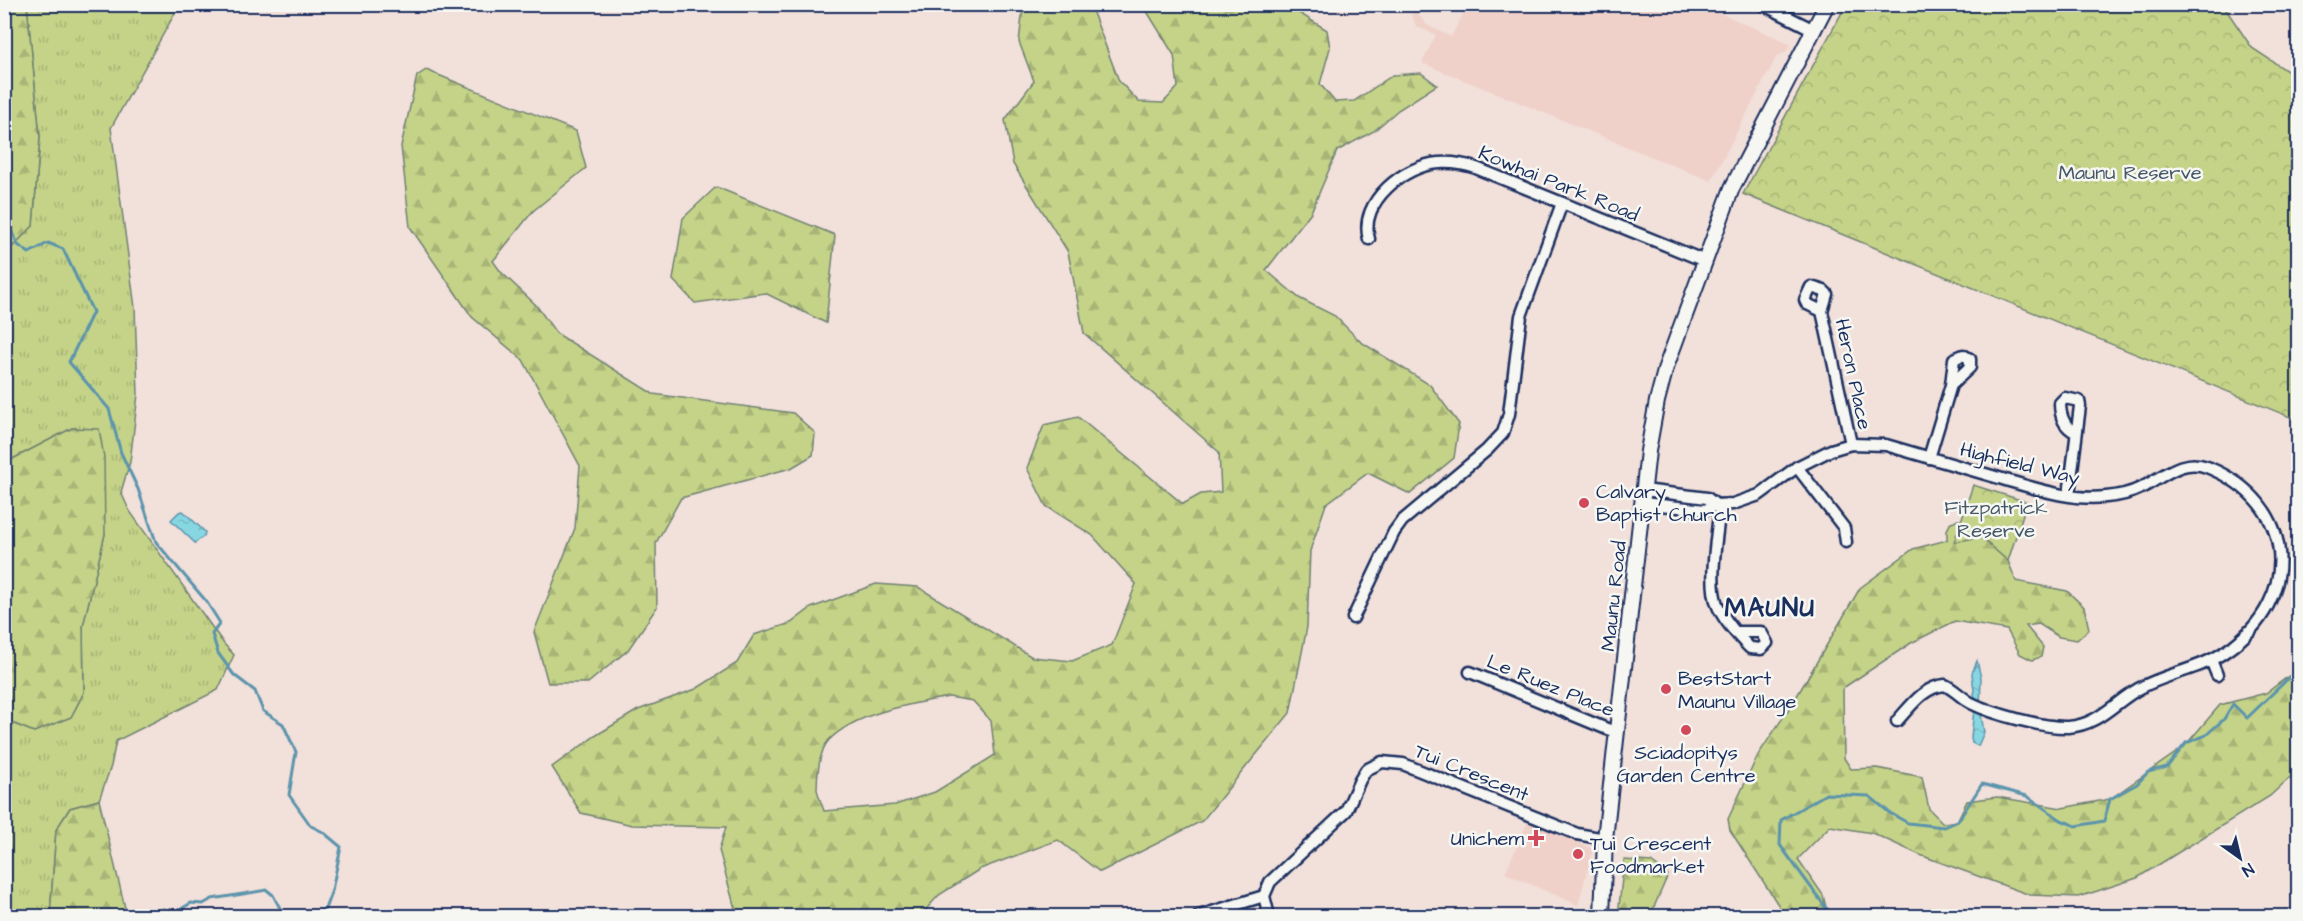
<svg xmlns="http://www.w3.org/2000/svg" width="2303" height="921" viewBox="0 0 2303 921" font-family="'Architects Daughter',sans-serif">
	<defs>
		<pattern id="grass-tufts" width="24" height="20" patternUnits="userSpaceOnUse" patternTransform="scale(1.5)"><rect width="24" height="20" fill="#c4d387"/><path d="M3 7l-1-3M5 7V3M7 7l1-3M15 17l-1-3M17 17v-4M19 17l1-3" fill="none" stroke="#a8b577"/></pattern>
		<pattern id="forest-firs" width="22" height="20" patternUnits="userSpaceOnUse" patternTransform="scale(1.5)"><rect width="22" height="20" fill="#c4d387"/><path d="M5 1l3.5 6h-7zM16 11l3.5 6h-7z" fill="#a8b577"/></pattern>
		<pattern id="park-crowns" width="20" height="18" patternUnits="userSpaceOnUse" patternTransform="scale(1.5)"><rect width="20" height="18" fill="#c4d387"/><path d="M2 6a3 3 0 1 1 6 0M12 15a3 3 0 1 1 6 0" fill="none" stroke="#a8b577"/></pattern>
		<pattern id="water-ripples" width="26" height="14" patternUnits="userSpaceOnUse" patternTransform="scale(1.5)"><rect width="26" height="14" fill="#87d7e2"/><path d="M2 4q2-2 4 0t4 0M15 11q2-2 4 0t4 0" fill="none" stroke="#74b9c4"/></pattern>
	</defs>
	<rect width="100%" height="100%" fill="#f2e0da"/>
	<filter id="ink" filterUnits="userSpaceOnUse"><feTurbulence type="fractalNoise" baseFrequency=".0167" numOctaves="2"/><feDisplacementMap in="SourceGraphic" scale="12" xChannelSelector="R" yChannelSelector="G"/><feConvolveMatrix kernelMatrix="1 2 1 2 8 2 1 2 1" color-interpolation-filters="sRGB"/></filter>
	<g filter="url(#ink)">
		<g fill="#efd1c9">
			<polygon points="1634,5 1639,7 1641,4 1701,5 1791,44 1785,53 1777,56 1711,181 1422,63 1436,35 1416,26 1408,5 1415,5 1418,14 1427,25 1451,37 1468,5"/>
			<polygon points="1528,821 1593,849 1578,905 1505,873"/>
		</g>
		<polygon fill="url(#grass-tufts)" stroke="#708172" stroke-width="1.5" points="27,5 175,5 175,13 111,128 135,308 138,394 130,462 121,492 129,510 224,644 234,655 218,690 116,741 111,766 99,800 70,808 56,830 50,916 5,916 4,720 34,732 71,717 84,692 83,626 105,534 72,428 5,463 5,254 33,226 40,137"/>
		<g fill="url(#forest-firs)" stroke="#708172" stroke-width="1.5" fill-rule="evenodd">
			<polygon points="5,4 27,5 40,137 33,226 5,254"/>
			<path d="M1027,5H1090L1119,81L1139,102L1163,103L1178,87L1174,55L1143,5H1286L1327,30L1330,48L1320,84L1335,102L1354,101L1393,75L1421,73L1437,85L1398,110L1374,131L1337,151L1311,212L1266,270L1299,298L1335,316L1361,342L1430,385L1459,424L1454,458L1410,494L1368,473L1326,504L1310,551L1307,627L1290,713L1202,821L1100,872L1058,840L980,869L939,895L920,916H737L719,850L726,827L632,825L581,813L552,767L595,736L638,710L696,689L737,663L754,635L791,623L811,608L876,584L918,587L1032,657L1072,661L1112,645L1136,584L1092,535L1046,506L1027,468L1044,425L1078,417L1183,504L1201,494L1221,492L1219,452L1084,333L1068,252L1013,164L1005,120L1034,81L1019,42L1023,8ZM949,697L973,701L991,721L995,755L935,792L895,805L824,811C822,804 818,796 817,789C817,775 819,751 829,740C857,712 912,704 949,697Z"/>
			<polygon points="426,70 576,131 586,168 533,211 493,261 501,272 536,305 556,333 653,394 793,413 815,433 813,455 791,468 681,498 656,543 657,607 628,650 588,683 548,683 534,632 575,528 580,466 523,360 472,317 410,227 401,146 417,76"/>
			<polygon points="716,187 835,235 826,323 765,293 695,303 673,280 683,218"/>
			<polygon points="72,428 99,429 104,457 105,534 83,626 84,692 71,717 34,732 5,720 5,463"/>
			<polygon points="1958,520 1963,521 2008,561 2016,581 2067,591 2084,607 2089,629 2077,640 2059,637 2039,624 2026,626 2043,647 2041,657 2032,660 2020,654 2007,630 1955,621 1911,643 1843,688 1844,758 1851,769 1877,768 1922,777 1929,809 1943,823 1957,821 1967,801 1997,797 2062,808 2110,799 2184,747 2220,705 2266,693 2298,669 2298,770 2270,796 2137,878 2079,897 2030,895 1920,855 1872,833 1830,826 1798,859 1823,895 1828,916 1780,916 1779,906 1730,830 1728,819 1758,755 1794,701 1860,588 1913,549 1947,540 1947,530 1951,522"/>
			<polygon points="99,800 127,916 50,916 56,830 70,808"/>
			<polygon points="1624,860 1651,862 1668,875 1650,916 1618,916"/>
		</g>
		<g fill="url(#park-crowns)" stroke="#708172" stroke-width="1.5">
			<polygon points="1846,5 2223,5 2252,48 2298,78 2298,417 2295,419 1743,194"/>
			<polygon points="1973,485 2027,502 2008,561 1980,537 1954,542"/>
		</g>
		<g fill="url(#water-ripples)" stroke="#5c94ad" stroke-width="1.5">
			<polygon points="183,511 205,532 204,536 195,543 171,520 179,512"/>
			<polygon points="1977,661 1981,678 1980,709 1984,732 1978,746 1972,743 1971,738 1975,700 1972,673"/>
		</g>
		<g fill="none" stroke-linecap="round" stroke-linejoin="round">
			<g stroke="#5c94ad" stroke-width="3">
				<polyline points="4,106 8,91 6,71 12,4"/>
				<polyline points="4,132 10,166 10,225 18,245 29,253 48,243 63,249 93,312 69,362 109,409 121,453 138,489 156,542 206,601 220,623 212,634 218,653 234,675 255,691 263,711 283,724 296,752 289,795 311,826 323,832 341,847 332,890 325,909 312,916"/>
				<polyline points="157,916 163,909 176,912 191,903 203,904 212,899 267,890 273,895 281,910 295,916"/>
				<polyline points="1832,916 1780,845 1781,820 1826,794 1869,796 1890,813 1908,823 1944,827 1958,821 1982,784 2027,796 2061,820 2076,826 2104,821 2110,799 2137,784 2148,772 2167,767 2186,743 2206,735 2224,719 2233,704 2247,718 2298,669"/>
			</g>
			<g stroke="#1b2f5e" stroke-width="15">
				<g id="minor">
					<polyline points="1762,4 1814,30"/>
					<path d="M1369,239C1358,202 1405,165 1439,163C1452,162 1464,164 1476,168L1705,261"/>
					<polyline points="1822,311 1807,304 1805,300 1811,287 1824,291 1827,294 1822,311 1851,444"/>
					<polyline points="1929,458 1951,385 1970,367 1970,359 1963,355 1954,359 1951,385"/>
					<polyline points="1797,467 1844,528 1846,542"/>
					<polyline points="1644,490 1707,498 1716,505"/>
					<path d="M2069,495L2080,406L2079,401L2065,398L2060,403C2060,415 2063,426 2075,432"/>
					<path d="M1643,503L1705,510L1716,505L1733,504L1759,495L1797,467L1831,450L1851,444L1886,445C1924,456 1962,467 1999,478C2034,488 2070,501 2106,497C2118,496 2131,493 2141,488C2162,478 2182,457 2207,467C2297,503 2303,598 2226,651C2201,669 2169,673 2142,687C2116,700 2100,725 2068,727C2044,728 1993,714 1971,703C1962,698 1955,690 1945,685C1923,687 1911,706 1897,721"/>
					<path d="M1720,505C1718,530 1708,581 1717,604C1722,618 1740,638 1750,648L1761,649L1767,643L1761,632H1737"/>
					<polyline points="1353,618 1394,532 1402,521 1487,450 1503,433 1509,414 1521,316 1562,203"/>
					<polyline points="2211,660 2217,675"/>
					<polyline points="1470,672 1607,729 1617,732"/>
					<polyline points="1199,916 1264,896"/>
					<polyline points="1269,916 1264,896 1270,882 1346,811 1360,780 1366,770 1382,762 1403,764 1577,834 1605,839"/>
				</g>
			</g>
			<g stroke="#1b2f5e" stroke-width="18">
				<polyline id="major" points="1602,916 1605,839 1648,451 1657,401 1666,367 1732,188 1827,4"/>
			</g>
			<use href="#minor" stroke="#f6f6f2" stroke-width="10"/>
			<use href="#major" stroke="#f6f6f2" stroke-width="14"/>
		</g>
	</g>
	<g fill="#d1495b" stroke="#f6f6f2" stroke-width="2">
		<circle cx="1584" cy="503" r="6"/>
		<circle cx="1666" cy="689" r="6"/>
		<circle cx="1686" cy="730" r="6"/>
		<path d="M1533 829h6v6h6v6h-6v6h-6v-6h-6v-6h6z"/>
		<circle cx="1578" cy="854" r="6"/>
	</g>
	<g text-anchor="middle" stroke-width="5" stroke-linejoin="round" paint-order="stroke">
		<g font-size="20" fill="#455868" stroke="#f6f6f2">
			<text x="2130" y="179">Maunu Reserve</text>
			<text x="1996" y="514">Fitzpatrick<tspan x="1996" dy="23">Reserve</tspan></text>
		</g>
		<g font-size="20" fill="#1b2f5e" stroke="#f6f6f2">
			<text transform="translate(1559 183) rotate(22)" y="7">Kowhai Park Road</text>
			<text transform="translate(1854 374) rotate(78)" y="7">Heron Place</text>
			<text transform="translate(2020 463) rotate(14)" y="7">Highfield Way</text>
			<text transform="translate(1613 596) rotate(-84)" y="7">Maunu Road</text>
			<text transform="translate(1551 685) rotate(22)" y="7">Le Ruez Place</text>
			<text transform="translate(1472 772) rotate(22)" y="7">Tui Crescent</text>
		</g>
		<g font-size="20" fill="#1b2f5e" stroke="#f6f6f2" text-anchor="start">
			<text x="1596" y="498">Calvary<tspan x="1596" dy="23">Baptist Church</tspan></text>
			<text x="1678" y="685">BestStart<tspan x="1678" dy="23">Maunu Village</tspan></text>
			<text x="1686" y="759" text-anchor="middle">Sciadopitys<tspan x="1686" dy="23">Garden Centre</tspan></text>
			<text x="1524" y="845" text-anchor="end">Unichem</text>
			<text x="1590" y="850">Tui Crescent<tspan x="1590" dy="23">Foodmarket</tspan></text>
		</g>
		<g font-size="26" font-weight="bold" letter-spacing="1.5" fill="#1b2f5e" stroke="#f6f6f2">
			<text x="1770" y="616">MAUNU</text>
		</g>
	</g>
	<rect width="2303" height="921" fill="none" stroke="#f6f6f2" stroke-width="24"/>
	<rect x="12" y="12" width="2279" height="897" fill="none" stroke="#1b2f5e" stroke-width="2" filter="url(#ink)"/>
	<g transform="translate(2240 858) rotate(146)" stroke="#f6f6f2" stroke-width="4.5" paint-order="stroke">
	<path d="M0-4.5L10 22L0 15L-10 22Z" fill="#1b2f5e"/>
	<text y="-9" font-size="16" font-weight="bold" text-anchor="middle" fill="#1b2f5e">N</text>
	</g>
</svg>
